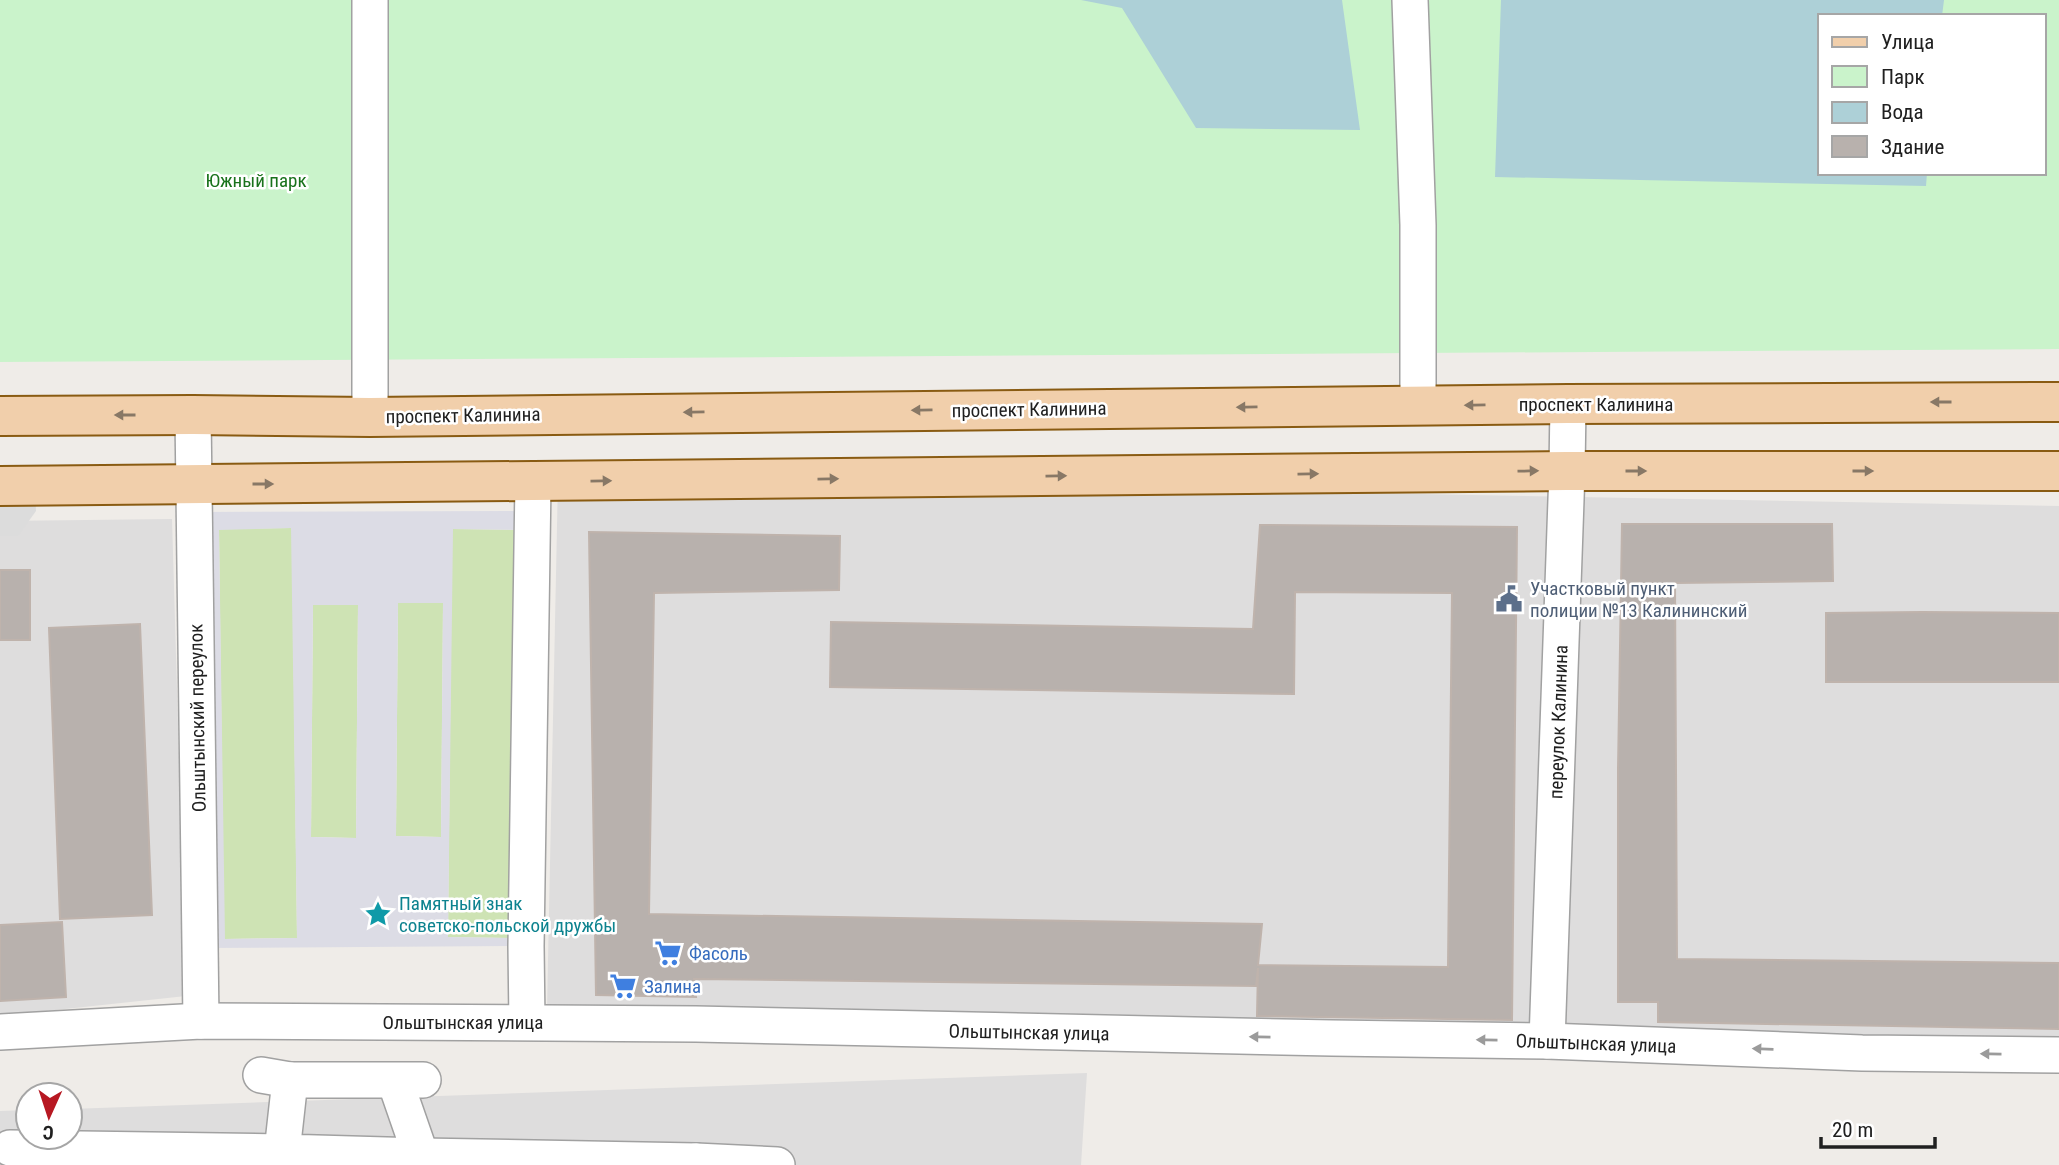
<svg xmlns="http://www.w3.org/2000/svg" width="2059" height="1165" viewBox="0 0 2059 1165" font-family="'Roboto Condensed',sans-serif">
	<rect width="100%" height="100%" fill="#efece8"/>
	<g fill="#dedddd">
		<polygon points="558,478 2059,506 2059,1045 547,1009"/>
		<polygon points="172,519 186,996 0,1016 0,521"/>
		<polygon points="1087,1073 1081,1165 0,1165 0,1111 28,1110 28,1137 70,1137 70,1109"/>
	</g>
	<g fill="#cee3b4">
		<polygon points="292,528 297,938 224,939 219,529"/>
		<polygon points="452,529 522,530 518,938 448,937"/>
		<polygon points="398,602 443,603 441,837 396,836"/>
		<polygon points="313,604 358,605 356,838 311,837"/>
	</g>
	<path fill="#caf3cb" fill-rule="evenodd" d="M0,0H2059V349L0,362ZM1819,16H2043V173H1819Z"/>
	<polygon fill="#dcdcdc" points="35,491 36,511 18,536 0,536 0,492"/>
	<path fill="#dcdce5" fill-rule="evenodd" d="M532,511L526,946L199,948L195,512ZM291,528L297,938L225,939L219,530ZM453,529L521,530L518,938L448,937ZM398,603H443L441,837L396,836ZM313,605H358L356,838L311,837Z"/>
	<g fill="#add0d7">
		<polygon points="1081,0 1342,0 1360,130 1196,128 1122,8"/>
		<polygon points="1501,0 1944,0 1942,16 1819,16 1819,173 1927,173 1926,186 1495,177"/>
	</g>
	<g fill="#b8b1ad" stroke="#bfb3ac" stroke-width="2">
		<polygon points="1622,524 1832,524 1833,581 1675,583 1677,959 2059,963 2059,1029 1658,1022 1658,1002 1618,1002 1618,769"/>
		<polygon points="1260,525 1517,527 1512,1020 1257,1016 1258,968 1256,986 694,979 696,997 596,995 589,532 840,536 839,590 654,593 649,914 1262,924 1258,965 1448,967 1452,593 1295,592 1294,694 830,687 831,622 1253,629"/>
		<rect x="0" y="570" width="30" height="70"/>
		<polygon points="1922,612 2059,613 2059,682 1826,682 1826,613"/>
		<polygon points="140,624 152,915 60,919 49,628"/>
		<polygon points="62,922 66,997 0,1001 0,925"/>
	</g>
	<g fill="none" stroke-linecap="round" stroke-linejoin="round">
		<g stroke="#a1a1a1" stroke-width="38">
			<g id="street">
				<polyline points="370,0 370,417"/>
				<polyline points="1410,0 1418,225 1418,405"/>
				<polyline points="193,415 201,1021"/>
				<polyline points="527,1022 526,946 533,482"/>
				<polyline points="0,1032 201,1021 696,1024 1332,1038 1547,1041 1862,1053 2059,1055"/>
				<polyline points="1547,1041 1567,471 1568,404"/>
				<polyline points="261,1075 290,1080 423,1080"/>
				<polyline points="290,1080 282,1152 421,1156 395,1081"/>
				<polyline points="10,1148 282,1152 280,1165"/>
				<polyline points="423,1165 421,1156 696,1161"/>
				<polyline points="696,1165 696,1161 777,1165"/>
			</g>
		</g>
		<g stroke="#895b12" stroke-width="42">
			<g id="primary">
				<polyline points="0,416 193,415 370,417 1568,404 2059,402"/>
				<polyline points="0,486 1567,471 2059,471"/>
			</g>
		</g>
		<use href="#street" stroke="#fff" stroke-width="35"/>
		<use href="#primary" stroke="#f1cfab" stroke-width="38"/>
	</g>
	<defs><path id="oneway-solid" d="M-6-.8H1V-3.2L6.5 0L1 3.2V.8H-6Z" transform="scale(1.75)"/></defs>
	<g fill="#887866">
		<use href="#oneway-solid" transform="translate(1941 402) rotate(180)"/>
		<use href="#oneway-solid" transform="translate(1475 405) rotate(179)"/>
		<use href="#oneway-solid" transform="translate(1247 407) rotate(179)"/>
		<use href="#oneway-solid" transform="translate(922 410) rotate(179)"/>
		<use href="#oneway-solid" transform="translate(694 412) rotate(179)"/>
		<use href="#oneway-solid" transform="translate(125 415) rotate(180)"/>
		<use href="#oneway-solid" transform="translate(1528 471) rotate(-1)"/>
		<use href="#oneway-solid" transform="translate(1636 471)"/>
		<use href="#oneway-solid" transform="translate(1863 471)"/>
		<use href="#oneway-solid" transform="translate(1308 474) rotate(-1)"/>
		<use href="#oneway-solid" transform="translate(1056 476) rotate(-1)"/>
		<use href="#oneway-solid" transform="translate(828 479) rotate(-1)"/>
		<use href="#oneway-solid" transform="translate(601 481) rotate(-1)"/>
		<use href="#oneway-solid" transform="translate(263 484)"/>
	</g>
	<g fill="#9b9b9b">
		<use href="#oneway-solid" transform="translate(1260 1037) rotate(-179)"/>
		<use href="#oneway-solid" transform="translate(1487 1040) rotate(-179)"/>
		<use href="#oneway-solid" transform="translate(1763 1049) rotate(-178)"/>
		<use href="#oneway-solid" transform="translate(1991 1054) rotate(-179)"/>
	</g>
	<defs>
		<g id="civic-bare" transform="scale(2.1)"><path d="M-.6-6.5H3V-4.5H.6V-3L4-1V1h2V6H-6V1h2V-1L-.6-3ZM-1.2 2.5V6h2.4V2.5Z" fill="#5c6f8a" stroke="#fff" stroke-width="2.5" paint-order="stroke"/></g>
		<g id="sight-bare" transform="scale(2.1)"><path d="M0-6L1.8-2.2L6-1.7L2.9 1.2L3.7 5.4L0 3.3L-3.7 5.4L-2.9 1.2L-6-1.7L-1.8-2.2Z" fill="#0f9aa8" stroke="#fff" stroke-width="2.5" paint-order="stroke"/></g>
		<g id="supermarket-bare" transform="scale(2.1)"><path d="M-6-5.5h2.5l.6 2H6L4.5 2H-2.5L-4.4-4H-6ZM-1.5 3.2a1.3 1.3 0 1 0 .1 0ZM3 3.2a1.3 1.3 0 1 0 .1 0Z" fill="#3f7fe0" stroke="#fff" stroke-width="2.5" paint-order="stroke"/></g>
	</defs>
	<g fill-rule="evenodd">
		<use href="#civic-bare" x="1509" y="599"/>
		<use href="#sight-bare" x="378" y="914"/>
		<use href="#supermarket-bare" x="668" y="953"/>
		<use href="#supermarket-bare" x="623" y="986"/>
	</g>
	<g text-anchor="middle" stroke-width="5" stroke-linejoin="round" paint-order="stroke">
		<g font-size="19" fill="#19721c" stroke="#fff">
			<text x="256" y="187">Южный парк</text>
		</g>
		<g font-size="19" fill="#202020" stroke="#fff">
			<text x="1596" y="411">проспект Калинина</text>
			<text transform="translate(1029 409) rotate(-1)" y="7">проспект Калинина</text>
			<text transform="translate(463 415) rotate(-1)" y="7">проспект Калинина</text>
			<text transform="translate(197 718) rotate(-91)" y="7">Ольштынский переулок</text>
			<text transform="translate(1558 722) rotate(-88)" y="7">переулок Калинина</text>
			<text x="463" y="1029">Ольштынская улица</text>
			<text transform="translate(1029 1032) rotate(1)" y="7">Ольштынская улица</text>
			<text transform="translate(1596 1043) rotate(2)" y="7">Ольштынская улица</text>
		</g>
		<g font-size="19" fill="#4e5e75" stroke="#fff" text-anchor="start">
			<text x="1530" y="595">Участковый пункт<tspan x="1530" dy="22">полиции №13 Калининский</tspan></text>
		</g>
		<g font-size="19" fill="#0d838f" stroke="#fff" text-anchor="start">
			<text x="399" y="910">Памятный знак<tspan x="399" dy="22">советско-польской дружбы</tspan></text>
		</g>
		<g font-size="19" fill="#366cbe" stroke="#fff" text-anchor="start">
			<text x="689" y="960">Фасоль</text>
			<text x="644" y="993">Залина</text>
		</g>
	</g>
	<rect x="1818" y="14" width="228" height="161" fill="#ffffff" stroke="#a6a6a6" stroke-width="2"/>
	<rect x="1832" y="37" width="35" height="10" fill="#f1cfab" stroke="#a6a6a6" stroke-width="2"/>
	<text x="1881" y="49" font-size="21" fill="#202020">Улица</text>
	<rect x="1832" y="66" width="35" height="21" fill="#caf3cb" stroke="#a6a6a6" stroke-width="2"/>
	<text x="1881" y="84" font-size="21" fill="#202020">Парк</text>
	<rect x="1832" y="102" width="35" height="21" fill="#add0d7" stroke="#a6a6a6" stroke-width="2"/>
	<text x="1881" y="119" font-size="21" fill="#202020">Вода</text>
	<rect x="1832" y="136" width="35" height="21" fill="#b8b1ad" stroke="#a6a6a6" stroke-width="2"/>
	<text x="1881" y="154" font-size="21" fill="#202020">Здание</text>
	<g transform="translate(49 1116) rotate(183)"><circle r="33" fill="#ffffff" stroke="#a6a6a6" stroke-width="2"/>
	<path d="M0-5L12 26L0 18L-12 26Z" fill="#b71822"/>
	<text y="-10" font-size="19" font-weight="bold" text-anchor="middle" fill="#202020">С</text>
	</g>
	<path d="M1821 1137v10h114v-10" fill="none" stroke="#202020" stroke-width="3.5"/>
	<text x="1832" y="1137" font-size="21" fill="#202020" stroke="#ffffff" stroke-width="5" paint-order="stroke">20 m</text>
</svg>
